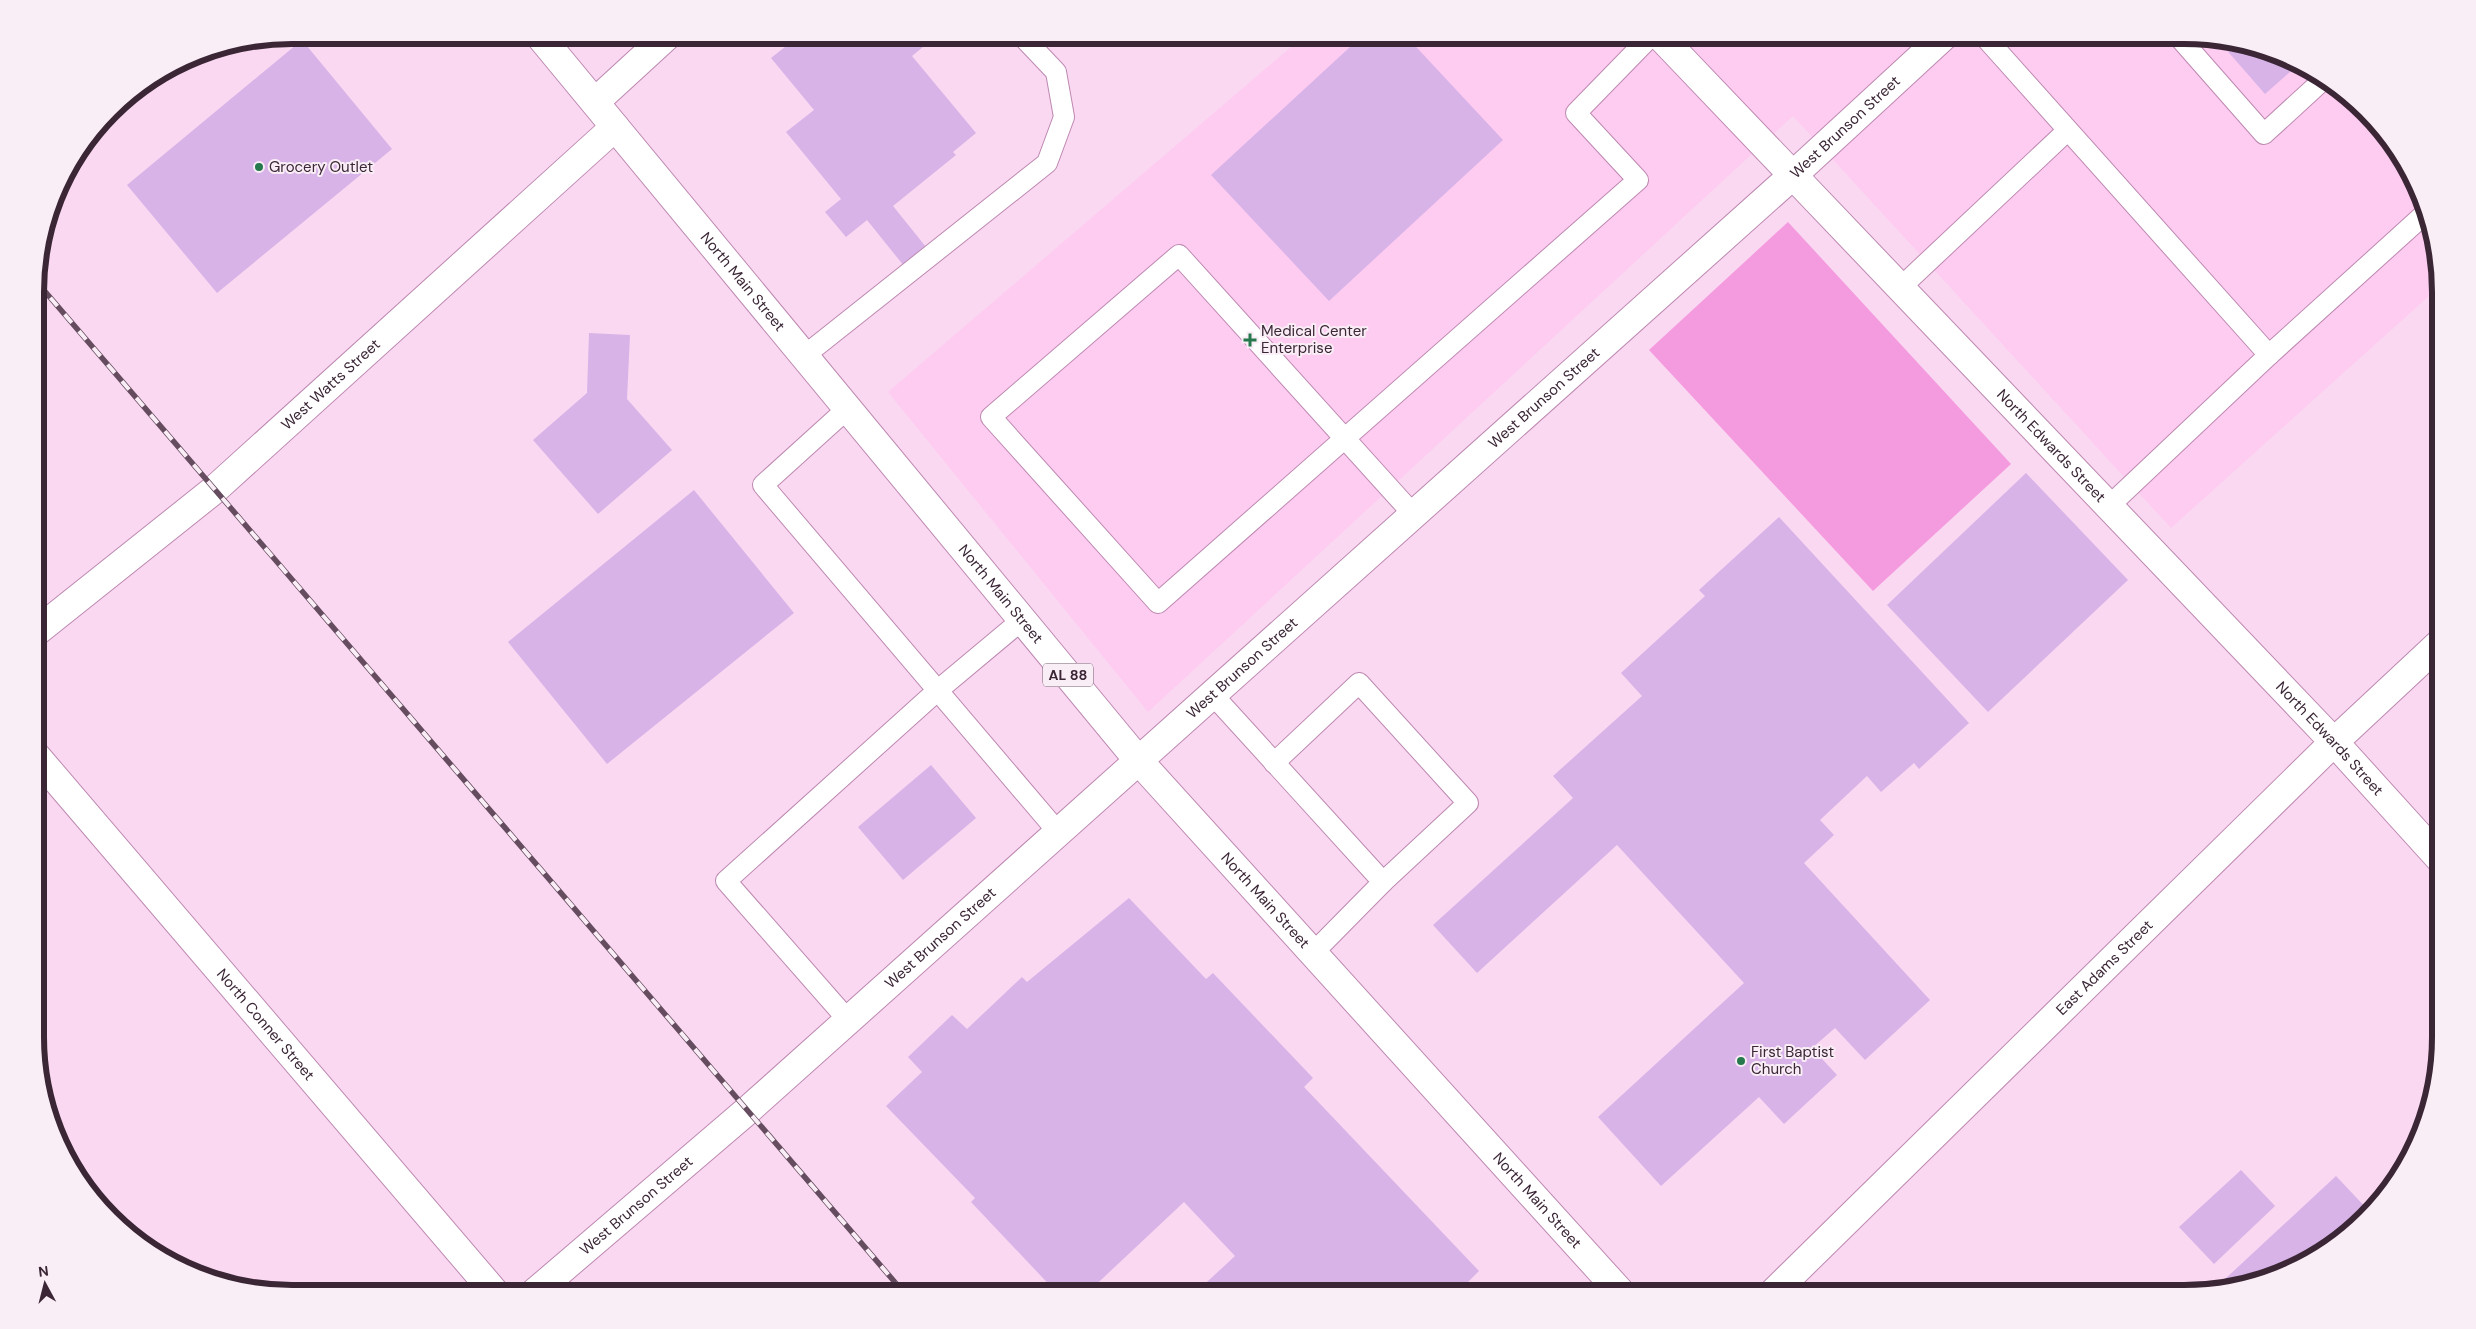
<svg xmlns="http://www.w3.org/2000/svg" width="2476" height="1329" viewBox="0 0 2476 1329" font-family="'DM Sans',sans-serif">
	<rect width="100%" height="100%" fill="#fad8f1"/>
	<polygon fill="#fecbf1" points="1305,35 2184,35 2250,44 2298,62 2354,99 2398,149 2427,209 2439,259 2439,287 2171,528 1793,116 1148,712 888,392"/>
	<polygon fill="#f49adf" points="1788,222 2011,464 1873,591 1649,350"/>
	<g fill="#d8b3e8">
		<polygon points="800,35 933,35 935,37 912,56 976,133 953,152 956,155 893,206 926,247 904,266 867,220 846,237 825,212 841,199 786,132 814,110 771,58"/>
		<polygon points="1363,35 1405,35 1503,140 1329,301 1211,175"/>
		<polygon points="2217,39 2250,44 2300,63 2265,94"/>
		<polygon points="302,40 392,149 217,293 127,185"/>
		<polygon points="589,333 630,335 627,399 672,450 598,514 533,440 587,393"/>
		<polygon points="2026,473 2128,580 1988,712 1887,605"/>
		<polygon points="694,490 794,613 607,764 508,642"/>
		<polygon points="1779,517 1969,723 1919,769 1914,763 1881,792 1867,776 1820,820 1834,835 1804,863 1930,1000 1865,1060 1835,1028 1812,1048 1837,1075 1784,1124 1759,1097 1661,1186 1598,1117 1744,983 1617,845 1477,973 1433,925 1573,798 1553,776 1642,696 1621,673 1705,596 1699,590"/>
		<polygon points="931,765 976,818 903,880 858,827"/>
		<polygon points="1129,898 1206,979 1213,973 1313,1078 1304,1087 1479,1271 1456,1294 1194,1294 1235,1256 1184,1202 1086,1294 1058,1294 971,1202 975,1198 886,1106 922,1072 908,1057 952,1015 967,1029 1022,977 1027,982"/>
		<polygon points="2241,1170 2275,1206 2214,1264 2179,1227"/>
		<polygon points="2336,1176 2370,1212 2327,1251 2266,1280 2233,1287 2225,1279"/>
	</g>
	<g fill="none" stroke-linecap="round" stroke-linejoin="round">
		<g stroke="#bd89b1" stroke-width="22">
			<g id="service">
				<polyline points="1983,35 2269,355 2108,507"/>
				<polyline points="2177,35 2264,134 2324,79"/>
				<polyline points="1900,288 2067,131"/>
				<polyline points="2269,355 2428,211"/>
				<polyline points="804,356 1047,163 1064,117 1056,72 1021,35"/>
				<polyline points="847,409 763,485 1058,832"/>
				<polyline points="1413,514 1179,255 991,417 1158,603 1638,180 1576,113 1652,35"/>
				<polyline points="1212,694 1383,882 1313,953"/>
				<polyline points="1274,763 1359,683 1468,803 1383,882"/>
				<polyline points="848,1020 726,881 937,691 1022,620"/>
			</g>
		</g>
		<g stroke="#bd89b1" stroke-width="30">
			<g id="minor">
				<path id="s1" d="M1659,35L2334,742L2440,859"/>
				<polyline points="595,102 668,35"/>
				<path id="s2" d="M36,632L214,490L615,127"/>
				<path id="s3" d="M37,757L496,1294"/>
				<path id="s4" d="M533,1294L748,1110L1792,176L1945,35"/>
				<path id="s5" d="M1772,1294L2334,742L2440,643"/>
			</g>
		</g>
		<g stroke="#bd89b1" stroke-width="30">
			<g id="primary">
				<path id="s6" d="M539,35L1138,760L1622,1294"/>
			</g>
		</g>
		<use href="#service" stroke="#fff" stroke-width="20"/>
		<use href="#minor" stroke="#fff" stroke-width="28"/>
		<use href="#primary" stroke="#fff" stroke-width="28"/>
		<g stroke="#654d5f" stroke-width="5.5">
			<polyline id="rail" points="36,281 905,1294"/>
		</g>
		<use href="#rail" stroke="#f9edf6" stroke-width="4" stroke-dasharray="11" stroke-linecap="butt"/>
	</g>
	<g fill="#25794c" stroke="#f9edf6" stroke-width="2">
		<circle cx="259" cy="167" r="5"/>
		<path d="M1247.5 332.5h5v5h5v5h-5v5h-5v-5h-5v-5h5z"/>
		<circle cx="1741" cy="1061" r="5"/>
	</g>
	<g text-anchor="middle" stroke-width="4" stroke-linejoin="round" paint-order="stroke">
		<rect fill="#f9edf6" stroke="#746270" stroke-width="1" x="1043" y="663.5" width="50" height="23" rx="4"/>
		<g font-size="14" font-weight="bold" fill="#3b2636">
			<text x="1068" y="680">AL 88</text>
		</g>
		<g font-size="15" fill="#3b2636" stroke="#f9edf6">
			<text dy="5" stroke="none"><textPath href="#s4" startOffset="1756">West Brunson Street</textPath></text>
			<text dy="5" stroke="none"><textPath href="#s6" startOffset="320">North Main Street</textPath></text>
			<text dy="5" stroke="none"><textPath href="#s2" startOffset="385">West Watts Street</textPath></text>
			<text dy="5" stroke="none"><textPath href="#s4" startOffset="1351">West Brunson Street</textPath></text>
			<text dy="5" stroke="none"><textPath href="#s1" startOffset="568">North Edwards Street</textPath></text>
			<text dy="5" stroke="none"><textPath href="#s6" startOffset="725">North Main Street</textPath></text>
			<text dy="5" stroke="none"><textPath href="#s4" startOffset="946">West Brunson Street</textPath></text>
			<text dy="5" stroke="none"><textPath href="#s1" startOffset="972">North Edwards Street</textPath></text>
			<text dy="5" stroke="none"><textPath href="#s6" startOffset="1130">North Main Street</textPath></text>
			<text dy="5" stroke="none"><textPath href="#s4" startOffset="541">West Brunson Street</textPath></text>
			<text dy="5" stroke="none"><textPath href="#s5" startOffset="466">East Adams Street</textPath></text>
			<text dy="5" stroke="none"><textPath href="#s3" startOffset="352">North Conner Street</textPath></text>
			<text dy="5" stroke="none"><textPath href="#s6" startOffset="1535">North Main Street</textPath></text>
			<text dy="5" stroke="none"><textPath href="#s4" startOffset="136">West Brunson Street</textPath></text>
		</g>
		<g font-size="15" fill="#3b2636" stroke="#f9edf6" text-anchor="start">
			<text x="269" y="172">Grocery Outlet</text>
			<text x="1261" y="336">Medical Center<tspan x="1261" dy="17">Enterprise</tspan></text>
			<text x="1751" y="1057">First Baptist<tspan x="1751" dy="17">Church</tspan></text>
		</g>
	</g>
	<path d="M0 0H2476V1329H0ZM292 44H2184A248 248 0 0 1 2432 292V1037A248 248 0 0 1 2184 1285H292A248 248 0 0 1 44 1037V292A248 248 0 0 1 292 44Z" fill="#f9edf6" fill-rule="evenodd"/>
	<path fill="none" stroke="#3b2636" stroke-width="6" d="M292 44H2184A248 248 0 0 1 2432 292V1037A248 248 0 0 1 2184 1285H292A248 248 0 0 1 44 1037V292A248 248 0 0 1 292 44Z"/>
	<g transform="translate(45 1284) rotate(353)" stroke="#f9edf6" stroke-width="4" paint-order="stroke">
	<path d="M0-4L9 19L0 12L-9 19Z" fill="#3b2636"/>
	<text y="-8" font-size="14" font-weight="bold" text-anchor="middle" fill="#3b2636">N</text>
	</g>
</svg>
